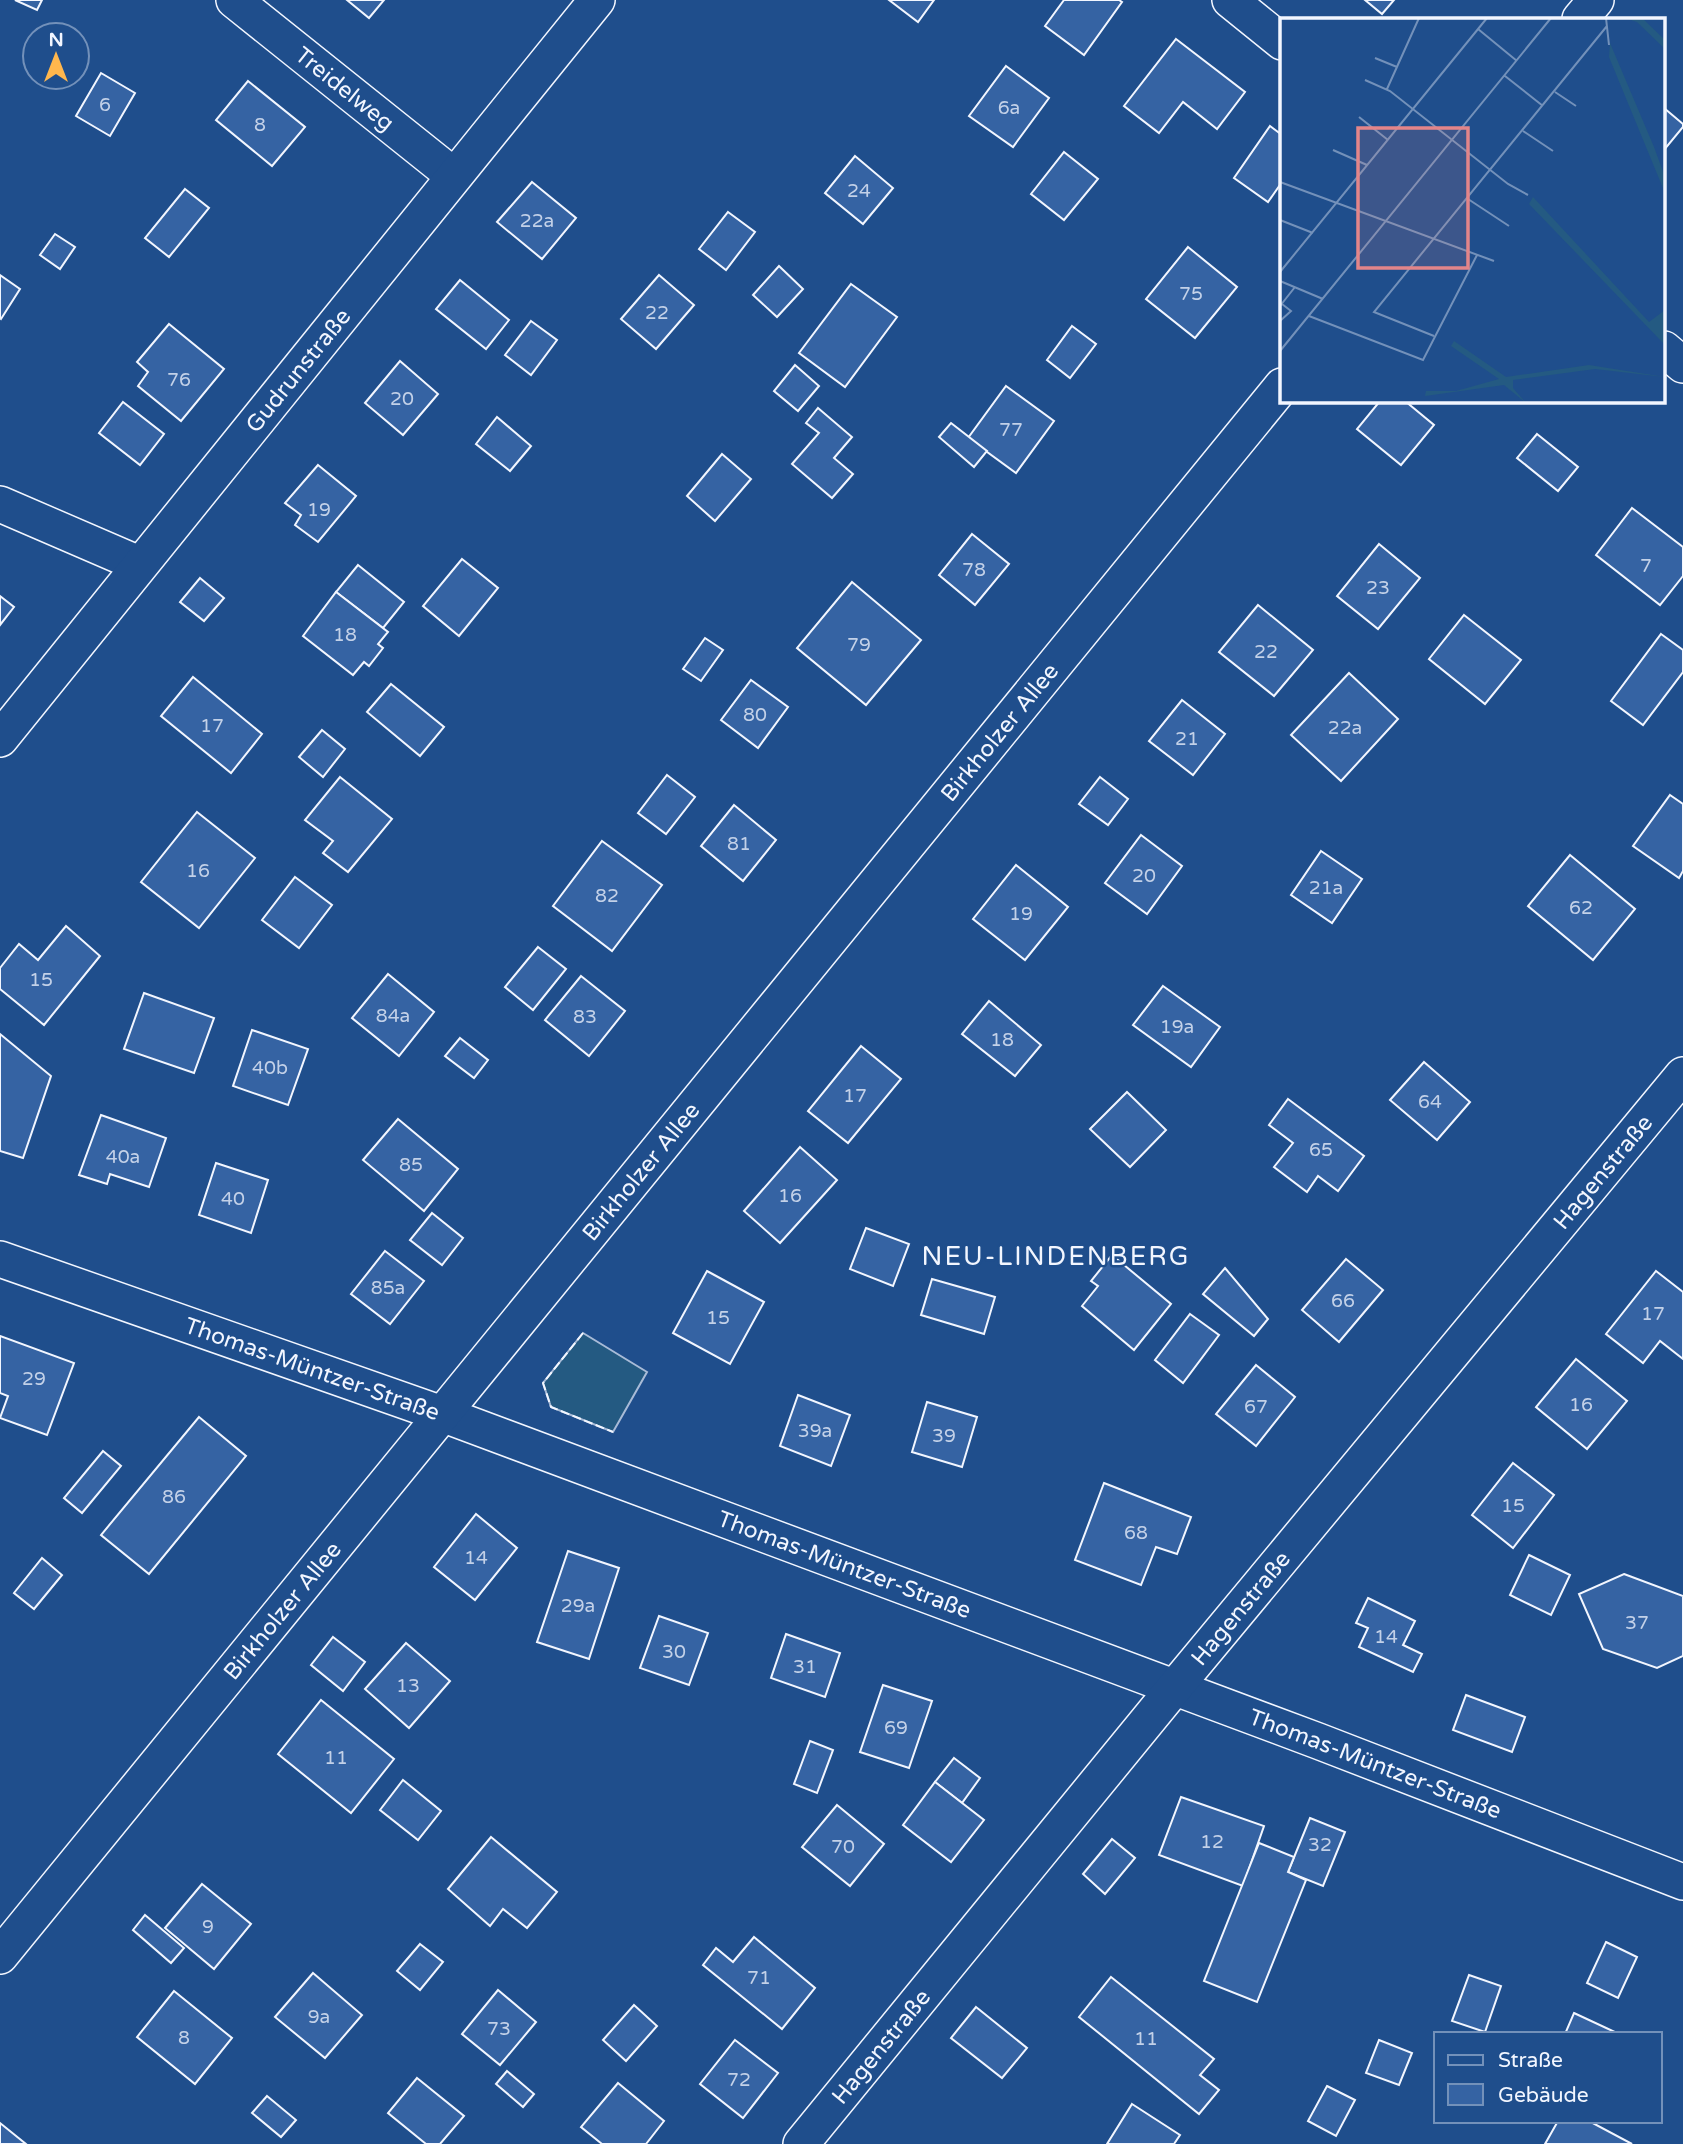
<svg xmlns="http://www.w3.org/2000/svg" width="1683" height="2144" viewBox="0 0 1683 2144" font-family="'Varela Round',sans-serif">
	<rect width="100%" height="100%" fill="#1f4e8c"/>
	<polygon fill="#245a82" stroke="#a8bbd7" stroke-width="2" points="583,1333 647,1372 613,1432 551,1407 543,1383"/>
	<g fill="#3563a3" stroke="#f2f6ff" stroke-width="2">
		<polygon points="15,0 42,0 37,10"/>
		<polygon points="347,0 384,0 369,18"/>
		<polygon points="889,0 934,0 918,22"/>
		<polygon points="1064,0 1119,0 1122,2 1084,55 1045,26"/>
		<polygon points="1365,0 1394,0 1382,14"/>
		<polygon points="1176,39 1245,92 1217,129 1183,102 1159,133 1124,106"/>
		<polygon points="1006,66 1049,98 1013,147 969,116"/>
		<polygon points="101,73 135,93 110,136 76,116"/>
		<polygon points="248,81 305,127 272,166 216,120"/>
		<polygon points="1664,108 1683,124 1683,127 1664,150"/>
		<polygon points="1270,126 1282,135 1282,182 1268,202 1234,178"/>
		<polygon points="1064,152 1098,179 1064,220 1031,194"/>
		<polygon points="855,156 893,188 863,224 825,193"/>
		<polygon points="532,182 576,218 542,259 497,222"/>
		<polygon points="185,189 209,208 169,257 145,238"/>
		<polygon points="728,212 755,232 726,270 699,249"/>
		<polygon points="55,234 75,247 60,269 40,255"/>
		<polygon points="1188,247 1237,287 1195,338 1146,299"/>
		<polygon points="779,266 803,289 777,317 753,295"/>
		<polygon points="0,275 20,289 1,319 0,318"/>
		<polygon points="659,275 694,305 656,349 621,319"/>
		<polygon points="460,280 509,320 486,349 436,309"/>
		<polygon points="851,284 897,317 845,387 799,353"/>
		<polygon points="531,321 557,340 531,375 505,355"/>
		<polygon points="169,324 224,369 181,421 138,386 148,372 137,362"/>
		<polygon points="1072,326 1096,344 1070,378 1047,360"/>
		<polygon points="400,361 438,394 403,435 365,403"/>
		<polygon points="795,365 819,386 798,411 774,391"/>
		<polygon points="1006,386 1054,421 1016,473 968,438"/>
		<polygon points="1380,401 1405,401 1434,425 1401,465 1357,429"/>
		<polygon points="123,402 164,434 140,465 99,433"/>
		<polygon points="818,408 852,437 834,458 853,474 832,498 792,464 819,433 806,423"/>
		<polygon points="497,417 531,446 510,471 476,444"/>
		<polygon points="951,423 987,451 974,467 939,437"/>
		<polygon points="1537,434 1578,467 1558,491 1517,458"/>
		<polygon points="722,454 751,479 715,521 687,496"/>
		<polygon points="318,465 356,496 318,542 295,525 301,515 285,503"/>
		<polygon points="1632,508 1683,547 1683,576 1660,605 1596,555"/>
		<polygon points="972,534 1009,564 975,605 939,575"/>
		<polygon points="1379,544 1420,578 1378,629 1337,596"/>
		<polygon points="462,559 498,588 459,636 423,606"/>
		<polygon points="358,565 404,602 383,628 336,592"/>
		<polygon points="200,578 224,598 204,621 180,602"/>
		<polygon points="852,582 921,640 866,705 797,648"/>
		<polygon points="336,592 388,632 378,644 383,648 369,666 364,662 353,675 303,636"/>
		<polygon points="0,596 14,607 0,625"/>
		<polygon points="1258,605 1313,650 1274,696 1219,652"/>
		<polygon points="1464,615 1521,660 1485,704 1429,659"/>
		<polygon points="1661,634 1683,650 1683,672 1643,725 1611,701"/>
		<polygon points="705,638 723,650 701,681 683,669"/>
		<polygon points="1349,673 1398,719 1341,781 1291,735"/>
		<polygon points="193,677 262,734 231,773 161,716"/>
		<polygon points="751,680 788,707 758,748 721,720"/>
		<polygon points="391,684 444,727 420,756 367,712"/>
		<polygon points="1182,700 1225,734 1193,775 1149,741"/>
		<polygon points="322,730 345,749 323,777 299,757"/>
		<polygon points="667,775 695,797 666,834 638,813"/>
		<polygon points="340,777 392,819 348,872 323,853 333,841 305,820"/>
		<polygon points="1100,777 1128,799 1108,825 1079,804"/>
		<polygon points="1670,795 1683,804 1683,871 1679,878 1633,846"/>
		<polygon points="734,805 776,840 743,881 701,846"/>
		<polygon points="197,812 255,858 199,928 141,882"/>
		<polygon points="1141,835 1182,866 1147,914 1105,883"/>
		<polygon points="602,841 662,885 612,951 553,906"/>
		<polygon points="1321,851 1362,879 1332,923 1291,895"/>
		<polygon points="1570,855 1635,909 1593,960 1528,906"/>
		<polygon points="1016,865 1068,907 1025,960 973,919"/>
		<polygon points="295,877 332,905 299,948 262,920"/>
		<polygon points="66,926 100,956 44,1025 0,989 0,968 19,944 38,960"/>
		<polygon points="538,947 566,969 533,1010 505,987"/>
		<polygon points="388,974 434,1012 399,1056 352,1018"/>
		<polygon points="581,976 625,1011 589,1056 545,1020"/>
		<polygon points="1163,986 1220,1027 1191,1067 1133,1025"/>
		<polygon points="144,993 214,1018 194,1073 124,1049"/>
		<polygon points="989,1001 1041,1045 1015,1076 962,1034"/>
		<polygon points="252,1030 308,1049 288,1105 233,1086"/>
		<polygon points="0,1034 51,1076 23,1158 0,1151"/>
		<polygon points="460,1038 488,1060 474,1078 445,1056"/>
		<polygon points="861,1046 901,1079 848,1143 808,1111"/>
		<polygon points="1424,1062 1470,1102 1437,1140 1390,1100"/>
		<polygon points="1127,1092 1166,1130 1130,1167 1090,1129"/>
		<polygon points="1288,1099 1364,1156 1338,1191 1318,1176 1307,1192 1274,1167 1293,1143 1269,1125"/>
		<polygon points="101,1115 166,1138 149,1187 110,1174 107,1184 79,1175"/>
		<polygon points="398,1119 458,1169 424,1211 363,1160"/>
		<polygon points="800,1147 837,1180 780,1243 744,1211"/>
		<polygon points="216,1163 268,1180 251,1233 199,1215"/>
		<polygon points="432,1213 463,1238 442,1265 410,1240"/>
		<polygon points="866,1228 909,1244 893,1286 850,1269"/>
		<polygon points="385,1251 424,1281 390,1324 351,1294"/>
		<polygon points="1112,1255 1171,1304 1134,1350 1082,1306 1098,1286 1091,1281"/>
		<polygon points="1346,1259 1383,1290 1339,1342 1302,1310"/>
		<polygon points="1225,1268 1268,1319 1254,1336 1203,1294"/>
		<polygon points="707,1271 764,1302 730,1364 673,1333"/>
		<polygon points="1656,1271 1683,1292 1683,1359 1660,1341 1643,1363 1606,1334"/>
		<polygon points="932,1279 995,1297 984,1334 921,1315"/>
		<polygon points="1190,1314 1219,1335 1183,1383 1155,1360"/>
		<polygon points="0,1336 74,1363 47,1435 0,1418 8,1396 0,1393"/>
		<polygon points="1576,1359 1627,1401 1587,1449 1536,1407"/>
		<polygon points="1256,1365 1295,1397 1256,1446 1216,1414"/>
		<polygon points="798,1395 850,1415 831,1466 780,1446"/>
		<polygon points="927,1402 977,1417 962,1467 912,1452"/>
		<polygon points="199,1417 246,1456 149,1574 101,1535"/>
		<polygon points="103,1451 121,1466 82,1513 64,1498"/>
		<polygon points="1513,1463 1554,1495 1513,1548 1472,1515"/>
		<polygon points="1104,1483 1191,1517 1177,1554 1156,1547 1141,1585 1075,1560"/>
		<polygon points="476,1514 517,1548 475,1600 434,1567"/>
		<polygon points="568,1551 619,1568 589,1659 537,1642"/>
		<polygon points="1529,1555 1570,1575 1551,1615 1510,1595"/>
		<polygon points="42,1558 62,1575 34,1609 14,1593"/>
		<polygon points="1624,1574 1683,1596 1683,1656 1657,1668 1603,1649 1579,1594"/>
		<polygon points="1368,1598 1415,1621 1403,1645 1422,1654 1413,1672 1359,1647 1368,1628 1356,1623"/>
		<polygon points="659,1616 708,1633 689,1685 640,1668"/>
		<polygon points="786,1634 840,1653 825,1697 771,1678"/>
		<polygon points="333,1637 365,1662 343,1691 311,1665"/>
		<polygon points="406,1643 450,1681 409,1728 365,1689"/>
		<polygon points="883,1685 932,1701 909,1768 860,1752"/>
		<polygon points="1466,1695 1525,1717 1512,1752 1453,1730"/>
		<polygon points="321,1700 394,1759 351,1813 278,1754"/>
		<polygon points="810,1741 833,1750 817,1793 794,1784"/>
		<polygon points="954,1758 980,1778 962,1803 935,1782"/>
		<polygon points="403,1780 441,1811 418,1840 380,1810"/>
		<polygon points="935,1782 984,1820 951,1862 903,1825"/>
		<polygon points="1181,1797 1264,1826 1243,1886 1159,1855"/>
		<polygon points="837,1805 884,1844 850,1886 802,1847"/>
		<polygon points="1310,1818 1345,1832 1323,1886 1288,1872"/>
		<polygon points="491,1837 557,1892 527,1928 503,1909 490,1926 448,1889"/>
		<polygon points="1112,1839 1135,1858 1105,1894 1083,1874"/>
		<polygon points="1259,1843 1294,1857 1288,1872 1306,1880 1257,2002 1204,1981"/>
		<polygon points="202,1884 251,1924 214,1969 165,1928"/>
		<polygon points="145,1915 184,1948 171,1963 133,1930"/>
		<polygon points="754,1937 815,1988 782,2029 703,1965 716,1948 733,1962"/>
		<polygon points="1606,1942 1637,1957 1618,1998 1587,1983"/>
		<polygon points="420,1944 443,1962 420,1990 397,1971"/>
		<polygon points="313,1973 362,2015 325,2058 275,2017"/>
		<polygon points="1469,1975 1501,1986 1485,2032 1452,2021"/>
		<polygon points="1111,1977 1214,2059 1200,2075 1219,2090 1199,2114 1079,2017"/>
		<polygon points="498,1990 536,2022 500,2065 462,2034"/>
		<polygon points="174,1991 232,2038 195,2084 137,2037"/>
		<polygon points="634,2005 657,2026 626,2061 603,2040"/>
		<polygon points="976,2007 1027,2048 1002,2078 951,2038"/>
		<polygon points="1574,2013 1619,2034 1565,2034"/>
		<polygon points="735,2040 778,2073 743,2118 700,2084"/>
		<polygon points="1379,2040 1412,2053 1399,2085 1366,2073"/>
		<polygon points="507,2071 534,2094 523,2107 496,2084"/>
		<polygon points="417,2078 464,2116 440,2144 426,2144 388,2113"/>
		<polygon points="618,2083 664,2121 646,2144 602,2144 581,2127"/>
		<polygon points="1327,2086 1355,2100 1336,2136 1308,2121"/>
		<polygon points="267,2096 296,2120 281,2137 252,2113"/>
		<polygon points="1132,2104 1180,2135 1174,2144 1107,2144"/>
		<polygon points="1558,2121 1589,2121 1632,2144 1545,2144"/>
		<polygon points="0,2123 26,2144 0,2144"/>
	</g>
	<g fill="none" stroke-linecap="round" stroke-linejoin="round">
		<g stroke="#f2f6ff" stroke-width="38">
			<g id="street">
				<path id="s1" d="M234,0L454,176"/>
				<polyline points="1230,0 1282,42"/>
				<polyline points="1580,19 1596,0"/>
				<polyline points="1664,349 1683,365"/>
				<polyline points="0,504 139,564"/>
				<path id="s2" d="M0,739L597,0"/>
				<path id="s3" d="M0,1259L442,1414L1318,1741L1683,1882"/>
				<path id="s4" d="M0,1956L1282,386"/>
				<path id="s5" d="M801,2144L1175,1687L1683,1075"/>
			</g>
		</g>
		<use href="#street" stroke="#1f4e8c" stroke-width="35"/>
		<polyline stroke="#f2f6ff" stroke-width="2" stroke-dasharray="9 3.5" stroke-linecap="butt" points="583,1333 543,1383 551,1407 613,1432"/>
	</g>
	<g text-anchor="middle" stroke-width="5" stroke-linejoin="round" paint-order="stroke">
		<g font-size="19" fill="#c3d1e8">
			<text x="105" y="111">6</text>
			<text x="1009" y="114">6a</text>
			<text x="260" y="131">8</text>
			<text x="859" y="197">24</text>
			<text x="537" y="227">22a</text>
			<text x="1191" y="300">75</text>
			<text x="657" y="319">22</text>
			<text x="179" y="386">76</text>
			<text x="402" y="405">20</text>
			<text x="1011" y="436">77</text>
			<text x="319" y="516">19</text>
			<text x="1646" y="572">7</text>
			<text x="974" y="576">78</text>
			<text x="1378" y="594">23</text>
			<text x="345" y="641">18</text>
			<text x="859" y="651">79</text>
			<text x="1266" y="658">22</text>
			<text x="755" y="721">80</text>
			<text x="212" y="732">17</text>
			<text x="1345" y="734">22a</text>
			<text x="1187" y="745">21</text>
			<text x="739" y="850">81</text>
			<text x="198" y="877">16</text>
			<text x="1144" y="882">20</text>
			<text x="1326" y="894">21a</text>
			<text x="607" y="902">82</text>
			<text x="1581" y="914">62</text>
			<text x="1021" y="920">19</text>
			<text x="41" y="986">15</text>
			<text x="393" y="1022">84a</text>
			<text x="585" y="1023">83</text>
			<text x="1177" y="1033">19a</text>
			<text x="1002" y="1046">18</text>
			<text x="270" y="1074">40b</text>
			<text x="855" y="1102">17</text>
			<text x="1430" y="1108">64</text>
			<text x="1321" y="1156">65</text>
			<text x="123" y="1163">40a</text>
			<text x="411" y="1171">85</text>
			<text x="790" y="1202">16</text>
			<text x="233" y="1205">40</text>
			<text x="388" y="1294">85a</text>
			<text x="1343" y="1307">66</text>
			<text x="1653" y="1320">17</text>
			<text x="718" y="1324">15</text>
			<text x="34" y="1385">29</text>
			<text x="1581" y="1411">16</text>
			<text x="1256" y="1413">67</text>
			<text x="815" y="1437">39a</text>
			<text x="944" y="1442">39</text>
			<text x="174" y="1503">86</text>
			<text x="1513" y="1512">15</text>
			<text x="1136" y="1539">68</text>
			<text x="476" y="1564">14</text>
			<text x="578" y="1612">29a</text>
			<text x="1637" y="1629">37</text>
			<text x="1386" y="1643">14</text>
			<text x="674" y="1658">30</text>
			<text x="805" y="1673">31</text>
			<text x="408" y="1692">13</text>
			<text x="896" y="1734">69</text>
			<text x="336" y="1764">11</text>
			<text x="1212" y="1848">12</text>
			<text x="1320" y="1851">32</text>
			<text x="843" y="1853">70</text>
			<text x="208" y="1933">9</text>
			<text x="759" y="1984">71</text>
			<text x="319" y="2023">9a</text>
			<text x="499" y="2035">73</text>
			<text x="184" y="2044">8</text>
			<text x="1146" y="2045">11</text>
			<text x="739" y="2086">72</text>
		</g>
		<g font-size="23" fill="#f2f6ff" stroke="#1f4e8c">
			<text dy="8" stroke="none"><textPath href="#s1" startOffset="142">Treidelweg</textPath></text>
			<text dy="8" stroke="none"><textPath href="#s2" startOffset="474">Gudrunstraße</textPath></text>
			<text dy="8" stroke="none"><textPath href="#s4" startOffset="1580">Birkholzer Allee</textPath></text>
			<text dy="8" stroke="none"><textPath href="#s4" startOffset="1013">Birkholzer Allee</textPath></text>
			<text dy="8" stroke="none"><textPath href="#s5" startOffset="1260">Hagenstraße</textPath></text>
			<text dy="8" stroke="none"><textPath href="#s3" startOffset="331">Thomas-Müntzer-Straße</textPath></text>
			<text dy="8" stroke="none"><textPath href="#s3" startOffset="898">Thomas-Müntzer-Straße</textPath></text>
			<text dy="8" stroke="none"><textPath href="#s5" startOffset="693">Hagenstraße</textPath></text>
			<text dy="8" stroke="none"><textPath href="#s4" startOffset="446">Birkholzer Allee</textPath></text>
			<text dy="8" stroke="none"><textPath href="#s3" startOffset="1465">Thomas-Müntzer-Straße</textPath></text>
			<text dy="8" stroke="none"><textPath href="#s5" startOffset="126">Hagenstraße</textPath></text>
		</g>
		<g font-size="26" letter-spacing="2" fill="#f2f6ff" stroke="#1f4e8c">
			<text x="1056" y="1265">NEU-LINDENBERG</text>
		</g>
	</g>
	<g transform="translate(1280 18)">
		<rect width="385" height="385" fill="#1f4e8c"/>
		<path d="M345,0H362L385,22V31L357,4ZM330,25L374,129L385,159V175L329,39ZM253,179L369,304L385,292V327L249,186ZM174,323L226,359L309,347L385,359L315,351L233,362V370L246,385L224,367L145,378L146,373H176L219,361L171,328Z" fill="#245a82"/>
		<path fill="none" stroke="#7391ba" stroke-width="2" d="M326,0L329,27M198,11L237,43M95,40L117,49M225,58L263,88M85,62L110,73L228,166L248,177M107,71L139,0M275,74L296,88M79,99L108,122M243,113L273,133M53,132L87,147M0,164L214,243M188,181L229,208M0,202L33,215M0,254L207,0M0,263L43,281M0,288L15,269M29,298L143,342L197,237M0,303L11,293L2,286M154,318L94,294L327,8M0,333L271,0"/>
		<path fill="#e38589" fill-opacity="0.15" stroke="#e38589" stroke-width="3.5" d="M78,110H188V250H78Z"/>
		<rect width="385" height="385" fill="none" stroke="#f2f6ff" stroke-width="3.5"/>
	</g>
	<rect x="1434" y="2032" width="228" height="91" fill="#1f4e8c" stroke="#7391ba" stroke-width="2"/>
	<rect x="1448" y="2055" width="35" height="10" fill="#1f4e8c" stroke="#7391ba" stroke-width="2"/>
	<text x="1498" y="2067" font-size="21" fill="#f2f6ff">Straße</text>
	<rect x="1448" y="2084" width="35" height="21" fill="#3563a3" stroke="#7391ba" stroke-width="2"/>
	<text x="1498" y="2102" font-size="21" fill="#f2f6ff">Gebäude</text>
	<g transform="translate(56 56)"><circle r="33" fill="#1f4e8c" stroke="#7391ba" stroke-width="2"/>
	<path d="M0-5L12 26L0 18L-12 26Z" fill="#ffb74d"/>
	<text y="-10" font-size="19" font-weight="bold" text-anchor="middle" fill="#f2f6ff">N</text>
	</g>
</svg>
